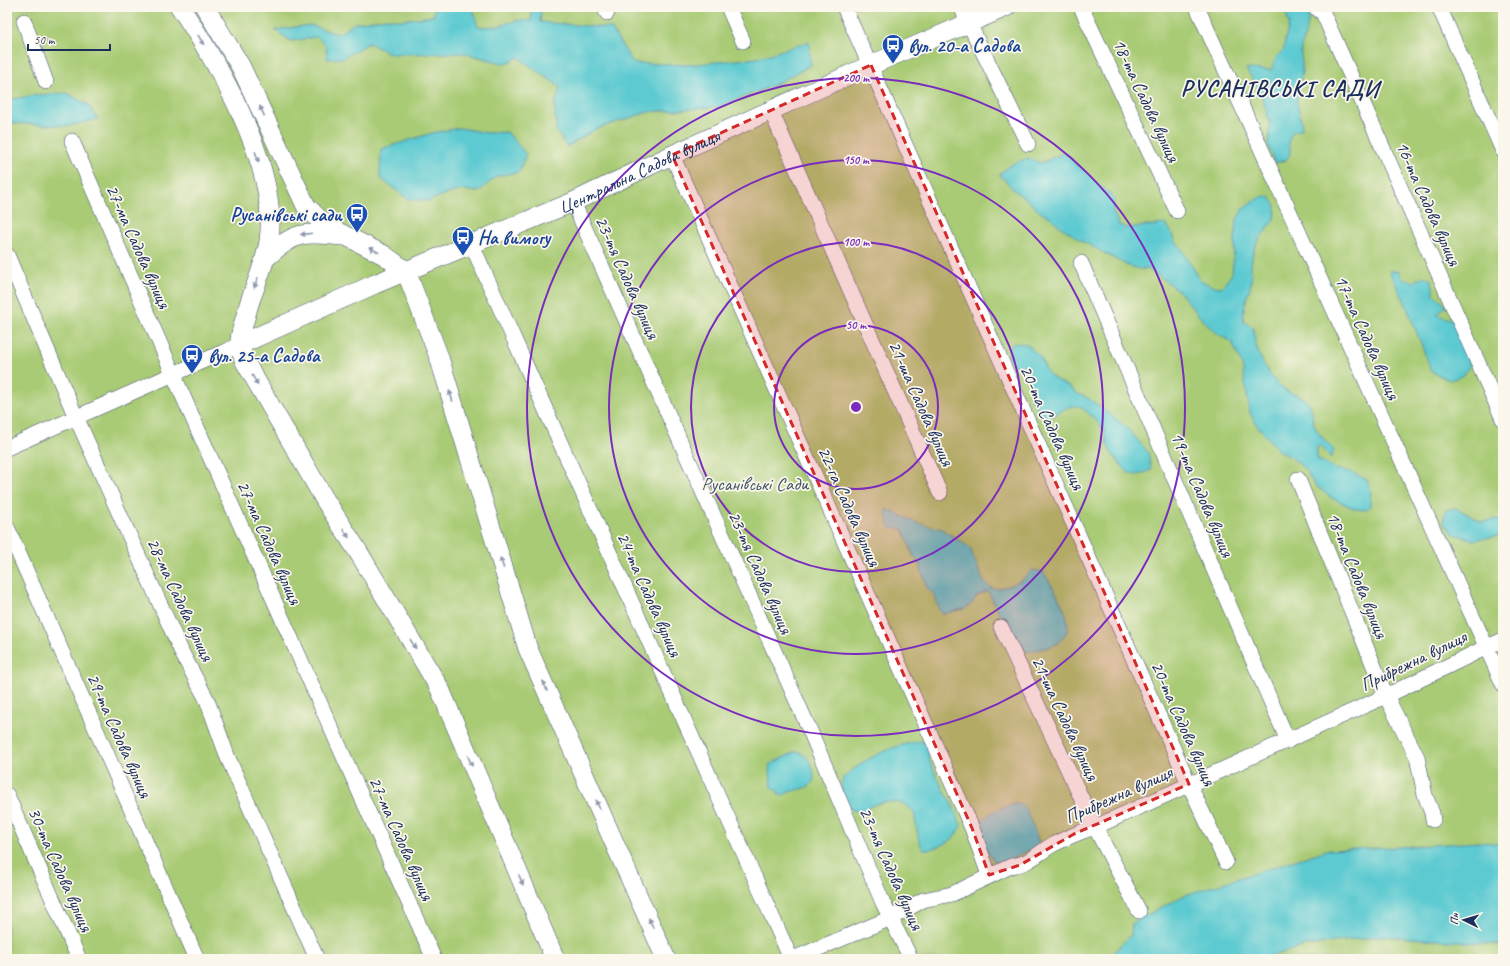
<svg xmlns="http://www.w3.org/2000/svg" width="1510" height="966" viewBox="0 0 1510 966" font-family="Caveat,sans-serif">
	<rect width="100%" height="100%" fill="#fbf7ec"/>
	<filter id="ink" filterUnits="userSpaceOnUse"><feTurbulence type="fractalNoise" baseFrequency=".025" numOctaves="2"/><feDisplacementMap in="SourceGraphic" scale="8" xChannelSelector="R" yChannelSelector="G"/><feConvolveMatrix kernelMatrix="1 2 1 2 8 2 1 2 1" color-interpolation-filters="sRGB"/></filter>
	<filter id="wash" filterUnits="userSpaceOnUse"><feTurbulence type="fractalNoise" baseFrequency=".012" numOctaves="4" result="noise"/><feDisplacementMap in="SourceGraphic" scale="16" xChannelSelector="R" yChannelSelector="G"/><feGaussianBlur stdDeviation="0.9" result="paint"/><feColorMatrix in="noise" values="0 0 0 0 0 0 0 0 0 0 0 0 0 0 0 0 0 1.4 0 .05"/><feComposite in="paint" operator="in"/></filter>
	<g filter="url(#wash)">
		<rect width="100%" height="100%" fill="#f3dabc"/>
		<rect fill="#a9cb74" stroke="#627d69" x="7" y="7" width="1496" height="952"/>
		<g fill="#5dcad1" stroke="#3c7c98">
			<polygon points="532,7 544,7 541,12 540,22 611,28 633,63 686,65 757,58 809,42 811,65 772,86 717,107 648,112 596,129 567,147 556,130 555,105 560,87 518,57 506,64 464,53 391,54 369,43 343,58 327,59 326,46 317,37 291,41 275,30 310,25 338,34 355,23 386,18 401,20 433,16 435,8 473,8 478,27 499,26 518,20 531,21"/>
			<path d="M1281,7H1305C1314,17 1303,37 1301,49C1300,56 1303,63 1302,71C1301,81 1296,91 1297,101C1298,111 1302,119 1302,129L1293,131L1289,140L1290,154L1286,160L1275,163L1268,145L1270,125L1266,109L1259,90L1246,69L1271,70L1277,56L1284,49L1285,40L1289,24L1285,11Z"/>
			<polygon points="67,93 88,105 98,119 69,126 7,123 7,100 35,95"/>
			<polygon points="460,128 487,133 507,132 526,154 519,172 497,176 478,192 463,190 443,195 429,201 408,199 380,178 381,149 432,133"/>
			<path d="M1065,152L1073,161L1114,198L1113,212L1119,225L1127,228L1165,224L1171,231L1174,240L1180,246L1200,280L1212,286L1222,287L1232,274L1237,219L1243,209L1260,197L1269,196C1273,202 1277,205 1276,213C1275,222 1263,233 1258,241C1253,250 1251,260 1251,271C1251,275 1252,279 1251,283C1248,297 1242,307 1244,322L1253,327C1255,351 1266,377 1287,391C1293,394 1301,395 1306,400C1315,408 1310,417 1315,426C1319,435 1327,443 1334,450L1331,458L1321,446L1317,447V459L1335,469L1351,472L1367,480L1371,492L1370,505L1367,509L1362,510L1353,508L1330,497L1314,484L1305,469L1291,457L1279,451L1256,424L1250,413L1242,365L1232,342L1218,334L1204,322L1181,293L1166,281L1148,269H1139L1126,265L1082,241L1061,227L1050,217L1039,211L1025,198L1017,193L999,174L1012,164L1028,158L1041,163Z"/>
			<polygon points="1389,271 1398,271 1403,279 1413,282 1423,276 1432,280 1434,294 1446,306 1437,315 1454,320 1470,365 1463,376 1449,380 1432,372 1404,300"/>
			<path d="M1014,343L1026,344L1030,347L1040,357L1047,372L1053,378L1071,388L1078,394L1088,398L1125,426L1148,452L1151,470C1131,479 1130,475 1118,461C1113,456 1110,452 1108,446C1106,441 1106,436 1104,431C1101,425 1095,420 1090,415C1087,412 1082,407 1078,406C1064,404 1057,418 1044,418C1038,410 1031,402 1029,392C1027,385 1031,378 1028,369C1025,368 1022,368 1018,367C1010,365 1009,354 1008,348Z"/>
			<polygon points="1456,508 1482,522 1503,518 1503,535 1474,540 1454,534 1443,522 1446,510"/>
			<path d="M886,509L917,523L942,529L970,548L983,581L989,587L996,589L1008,586L1022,580L1032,570L1043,572C1051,583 1069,613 1068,626C1068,632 1061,641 1056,644C1051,648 1033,650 1026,652C1008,634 999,613 988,591L977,596L971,605L964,609L943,614L939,610L935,596L927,588L920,565L914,557L903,529L890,528L887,518Z"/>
			<path d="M920,741L926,743C929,751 928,759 932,767C941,787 954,804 961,826C959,829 958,832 956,835C950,843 933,851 923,849L919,841L914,813C903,797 876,800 863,811L851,810C846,801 838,789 843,778C844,777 847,775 848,774C867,757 894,745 920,741Z"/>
			<path d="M797,751C804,754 809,758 812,766C821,794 796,786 783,795H779L778,791L773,789L772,787L769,765Z"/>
			<path d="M1015,804H1021L1027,811L1039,842L1036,847L1009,860L1001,863L995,862C992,857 987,852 984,847C969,819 992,811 1015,804Z"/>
			<polygon points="1479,842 1503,844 1503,945 1382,936 1305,946 1262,959 1107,959 1131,935 1132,923 1185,895 1327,850 1400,847"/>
		</g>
	</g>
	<g filter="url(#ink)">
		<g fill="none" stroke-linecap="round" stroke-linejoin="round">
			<g stroke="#3b496c" stroke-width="16">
				<g id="minor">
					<polyline points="604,7 607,13"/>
					<polyline points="728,7 743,41"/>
					<polyline points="844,7 1189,784 1226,862"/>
					<polyline points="961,7 1028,144"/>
					<polyline points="1081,7 1177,211"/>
					<polyline points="1197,7 1503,684"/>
					<polyline points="1315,7 1323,13 1503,419"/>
					<polyline points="1439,7 1503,151"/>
					<polyline points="24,21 46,82"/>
					<polyline points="771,111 940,493"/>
					<polyline points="72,141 178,385 434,959"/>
					<polyline points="672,155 972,828 989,875"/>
					<polyline points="573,202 811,733 883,903 911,959"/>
					<polyline points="472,245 791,959"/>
					<polyline points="7,255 72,408 183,655 207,700 228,758 317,959"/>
					<polyline points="1081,263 1288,741"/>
					<polyline points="7,448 239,345"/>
					<polyline points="1298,479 1386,696 1417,757 1425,795 1432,813 1433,820"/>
					<polyline points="7,527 197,959"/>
					<polyline points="1001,627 1095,827 1139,911"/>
					<polyline points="7,795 79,959"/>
					<path d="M793,959L891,918L923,900L952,894L1011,866C1029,864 1037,854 1052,845C1066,838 1080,832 1095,827L1386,696L1487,647L1503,640"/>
				</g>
			</g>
			<g stroke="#3b496c" stroke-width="20">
				<g id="major">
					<path d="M180,7C220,67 279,167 269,241C266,259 259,276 253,293C249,302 247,312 244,322C242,329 239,338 240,346C240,350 243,355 244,360L325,500L359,553L440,689L555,959"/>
					<polyline points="205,7 241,67 306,206 320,220 338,232 384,255 406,271 439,357 528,649 666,959"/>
					<path d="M265,259C293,232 304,231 342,236"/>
					<path id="s1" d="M239,345L375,284L573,202L672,155L871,65L1006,7"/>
				</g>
			</g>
			<use href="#minor" stroke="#fff" stroke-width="15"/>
			<use href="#major" stroke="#fff" stroke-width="19"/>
		</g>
		<defs><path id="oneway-solid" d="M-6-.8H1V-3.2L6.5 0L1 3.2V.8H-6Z"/></defs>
		<g fill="#8d97ae">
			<use href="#oneway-solid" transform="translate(201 40) rotate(59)"/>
			<use href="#oneway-solid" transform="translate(262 111) rotate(-115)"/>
			<use href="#oneway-solid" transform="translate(257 157) rotate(72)"/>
			<use href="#oneway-solid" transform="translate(306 234) rotate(173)"/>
			<use href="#oneway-solid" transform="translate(374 250) rotate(-154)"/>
			<use href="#oneway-solid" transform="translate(256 283) rotate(110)"/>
			<use href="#oneway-solid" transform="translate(255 380) rotate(60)"/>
			<use href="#oneway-solid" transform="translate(451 396) rotate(-108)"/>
			<use href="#oneway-solid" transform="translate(346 533) rotate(57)"/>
			<use href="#oneway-solid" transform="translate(502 563) rotate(-107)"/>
			<use href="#oneway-solid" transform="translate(413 644) rotate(59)"/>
			<use href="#oneway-solid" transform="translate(545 686) rotate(-114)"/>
			<use href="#oneway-solid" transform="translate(470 761) rotate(67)"/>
			<use href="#oneway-solid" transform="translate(598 805) rotate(-114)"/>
			<use href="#oneway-solid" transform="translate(521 880) rotate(67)"/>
			<use href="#oneway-solid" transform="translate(651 923) rotate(-114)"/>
		</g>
	</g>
	<path fill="#d62828" fill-opacity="0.2" stroke="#d62828" stroke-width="3" stroke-dasharray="8 5" stroke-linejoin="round" d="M871,65L1189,784L1074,834L1020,865L989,875L972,828L672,155Z"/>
	<g fill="none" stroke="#7b2cbf" stroke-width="2">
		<circle cx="856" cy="407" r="82"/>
		<circle cx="856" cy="407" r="165"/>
		<circle cx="856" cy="407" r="247"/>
		<circle cx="856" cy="407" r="329"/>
	</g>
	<defs>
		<g id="bus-pin" transform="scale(1.15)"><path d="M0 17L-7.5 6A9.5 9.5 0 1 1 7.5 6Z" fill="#1a4fb4" stroke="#fbf7ec"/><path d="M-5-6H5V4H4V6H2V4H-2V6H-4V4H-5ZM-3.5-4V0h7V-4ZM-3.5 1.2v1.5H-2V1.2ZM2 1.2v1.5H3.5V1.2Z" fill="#fff"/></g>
	</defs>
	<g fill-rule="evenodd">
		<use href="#bus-pin" x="893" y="45"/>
		<use href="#bus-pin" x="357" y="214"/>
		<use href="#bus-pin" x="463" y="237"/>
		<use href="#bus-pin" x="192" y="355"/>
	</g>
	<g text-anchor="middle" stroke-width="3.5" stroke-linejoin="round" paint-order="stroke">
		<g font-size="19" font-weight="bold" fill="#164399" stroke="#fbf7ec" text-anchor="start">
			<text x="908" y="52">вул. 20-а Садова</text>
			<text x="342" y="221" text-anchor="end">Русанівські сади</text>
			<text x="478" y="244">На вимогу</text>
			<text x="208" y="362">вул. 25-а Садова</text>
		</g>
		<g font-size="19" fill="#1b2f5e" stroke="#fbf7ec">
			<text transform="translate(1147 100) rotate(65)" y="7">18-та Садова вулиця</text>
			<text dy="7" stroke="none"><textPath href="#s1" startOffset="436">Центральна Садова вулиця</textPath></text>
			<text transform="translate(1429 203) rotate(66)" y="7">16-та Садова вулиця</text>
			<text transform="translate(139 246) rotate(66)" y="7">27-ма Садова вулиця</text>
			<text transform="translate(628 277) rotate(66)" y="7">23-тя Садова вулиця</text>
			<text transform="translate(1368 337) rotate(66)" y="7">17-та Садова вулиця</text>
			<text transform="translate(922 403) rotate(66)" y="7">21-ша Садова вулиця</text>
			<text transform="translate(1053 427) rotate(66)" y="7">20-та Садова вулиця</text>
			<text transform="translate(1203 494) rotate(67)" y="7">19-та Садова вулиця</text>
			<text transform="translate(850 506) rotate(66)" y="7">22-га Садова вулиця</text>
			<text transform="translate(270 542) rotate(66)" y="7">27-ма Садова вулиця</text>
			<text transform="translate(761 572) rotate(66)" y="7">23-тя Садова вулиця</text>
			<text transform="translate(1358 575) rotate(68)" y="7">18-та Садова вулиця</text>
			<text transform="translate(650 594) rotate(66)" y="7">24-та Садова вулиця</text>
			<text transform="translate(181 599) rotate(65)" y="7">28-ма Садова вулиця</text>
			<text transform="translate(1413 660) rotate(-26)" y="7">Прибрежна вулиця</text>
			<text transform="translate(1066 718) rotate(65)" y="7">21-ша Садова вулиця</text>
			<text transform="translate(1184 723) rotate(66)" y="7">20-та Садова вулиця</text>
			<text transform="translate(120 735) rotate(66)" y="7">29-та Садова вулиця</text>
			<text transform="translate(1118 794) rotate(-24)" y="7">Прибрежна вулиця</text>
			<text transform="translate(402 838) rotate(66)" y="7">27-ма Садова вулиця</text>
			<text transform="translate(892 868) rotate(66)" y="7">23-тя Садова вулиця</text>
			<text transform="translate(61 869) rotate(66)" y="7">30-та Садова вулиця</text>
		</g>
		<g font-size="19" fill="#3e5664" stroke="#fbf7ec">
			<text x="755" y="490">Русанівські Сади</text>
		</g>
		<g font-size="23" font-weight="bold" letter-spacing="1" fill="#1b2f5e" stroke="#fbf7ec">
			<text x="1280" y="96">РУСАНІВСЬКІ САДИ</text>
		</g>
	</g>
	<circle cx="856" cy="407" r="6" fill="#7b2cbf" stroke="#fbf7ec" stroke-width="2"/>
	<g font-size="12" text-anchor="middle" font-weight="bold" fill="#7b2cbf" stroke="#fbf7ec" stroke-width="3.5" stroke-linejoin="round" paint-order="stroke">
		<text x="856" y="82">200 m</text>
		<text x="856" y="164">150 m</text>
		<text x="856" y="246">100 m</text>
		<text x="856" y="329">50 m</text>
	</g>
	<rect width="1510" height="966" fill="none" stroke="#fbf7ec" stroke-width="24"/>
	<g transform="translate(1464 920) rotate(275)" stroke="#fbf7ec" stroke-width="3" paint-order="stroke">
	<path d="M0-3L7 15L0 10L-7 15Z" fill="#1b2f5e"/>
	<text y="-6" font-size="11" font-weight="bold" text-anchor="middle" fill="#1b2f5e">Пн</text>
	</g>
	<path d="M28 44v6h82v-6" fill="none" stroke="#1b2f5e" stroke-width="2"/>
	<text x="34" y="44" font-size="12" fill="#1b2f5e" stroke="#fbf7ec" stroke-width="3" paint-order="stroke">50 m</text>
</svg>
